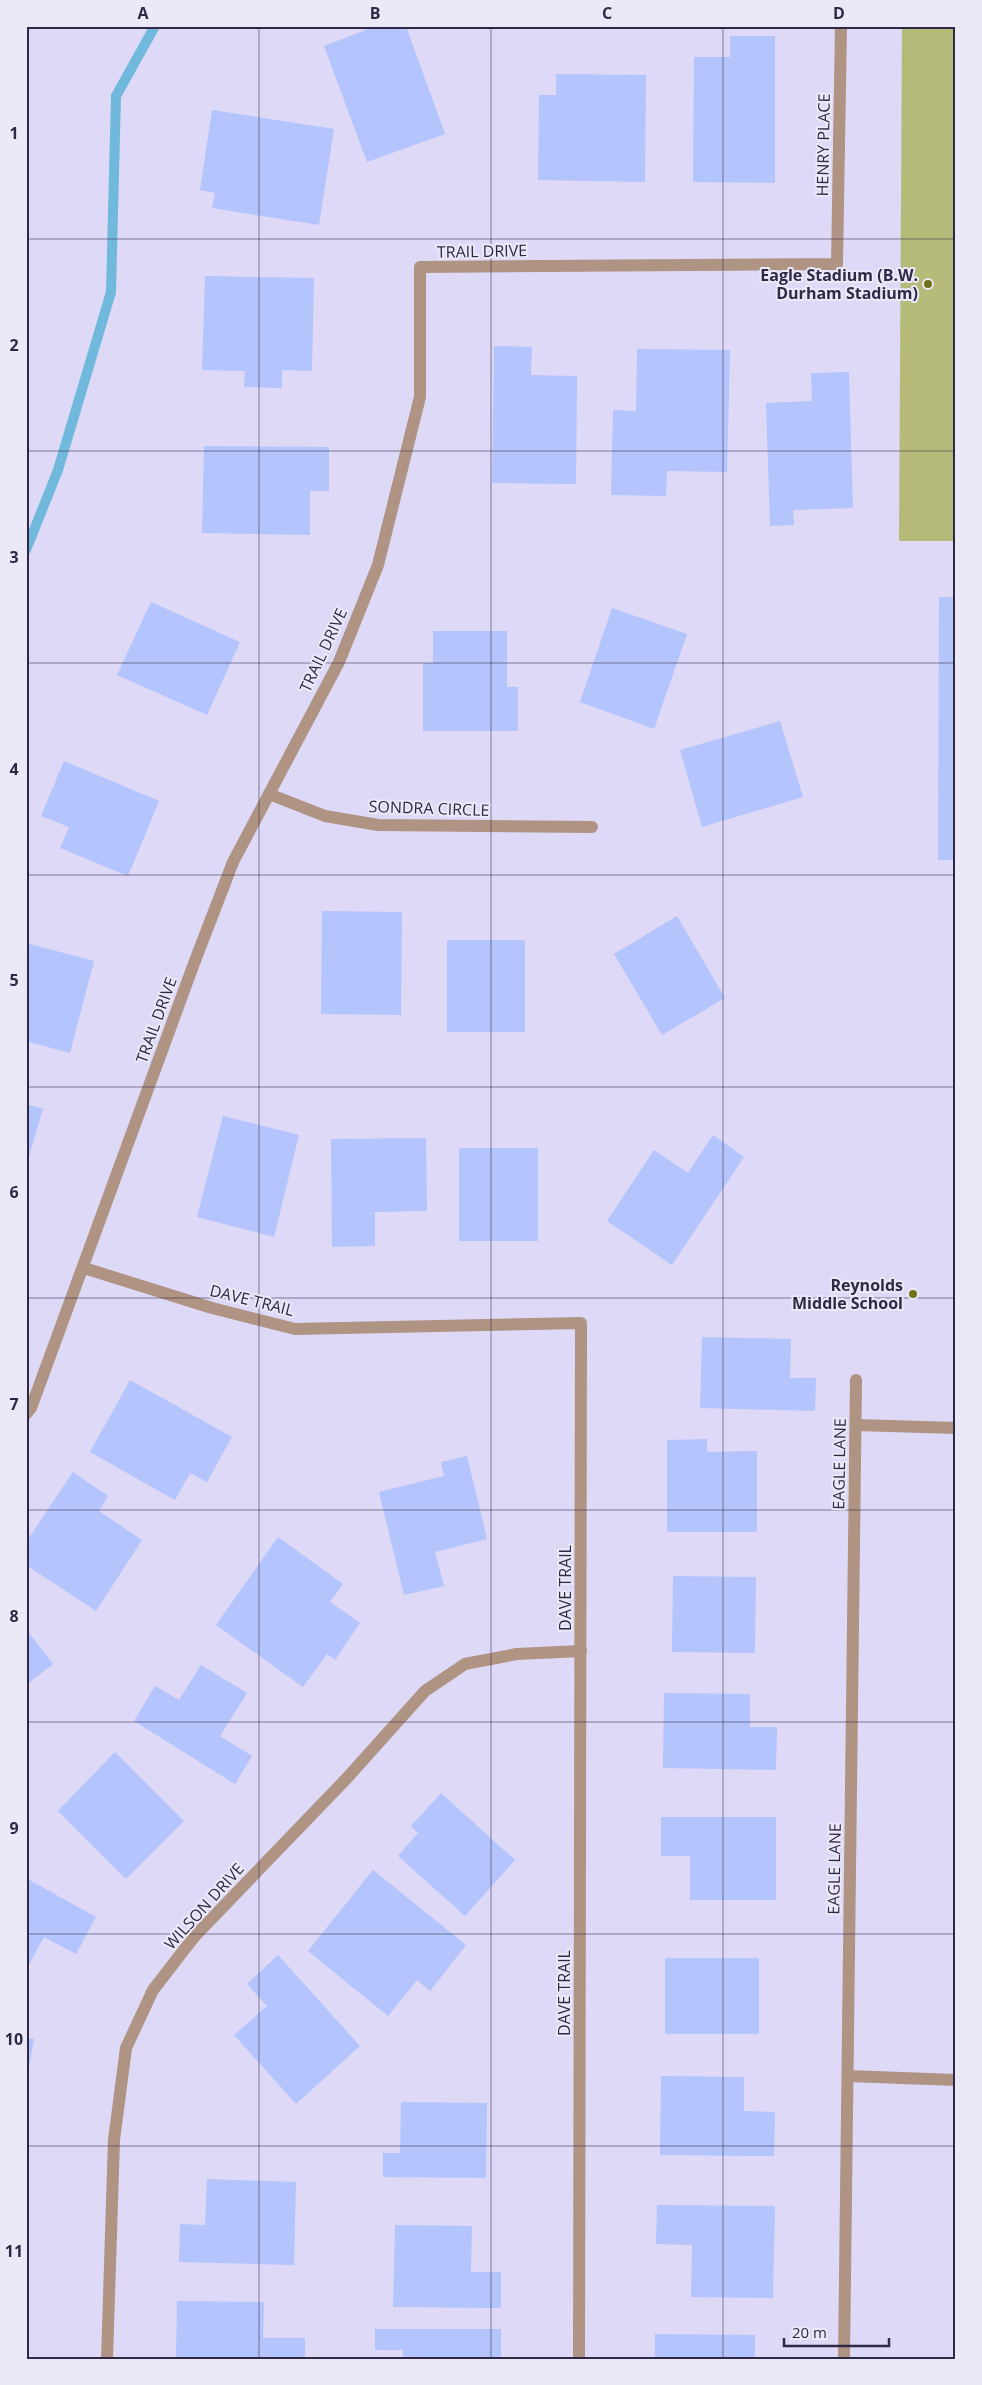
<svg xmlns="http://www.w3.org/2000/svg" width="982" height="2385" viewBox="0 0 982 2385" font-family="'Open Sans',sans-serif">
	<rect width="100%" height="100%" fill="#ddd9f7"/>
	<polygon fill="#b6ba78" points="902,26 956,26 956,541 899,541"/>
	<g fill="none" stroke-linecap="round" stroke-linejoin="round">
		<polyline stroke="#70b9dd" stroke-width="10" points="26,550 58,470 111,292 116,96 155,26"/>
	</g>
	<g fill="#b4c4fc">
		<polygon points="376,26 406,26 445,134 367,162 324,46"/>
		<polygon points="730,36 775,36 775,183 693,182 694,57 730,57"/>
		<polygon points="556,74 646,75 645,182 538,180 539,95 556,95"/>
		<polygon points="212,110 334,129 319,225 212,208 215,193 200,190"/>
		<polygon points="205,276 314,278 312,371 282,370 282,388 244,387 245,371 202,370"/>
		<polygon points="494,346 532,347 531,375 577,376 576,484 492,483"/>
		<polygon points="637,349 730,350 727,472 667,471 666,496 611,495 613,410 636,411"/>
		<polygon points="849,372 853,508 793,510 794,525 770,526 766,403 812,401 811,373"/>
		<polygon points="204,446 329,447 329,491 310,491 310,535 202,533"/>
		<polygon points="939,597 956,597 956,860 938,860"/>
		<polygon points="151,602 240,642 207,715 117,675"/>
		<polygon points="612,608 687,634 654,729 580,702"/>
		<polygon points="433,631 507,631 507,687 518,687 518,731 423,731 423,663 433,663"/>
		<polygon points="780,721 803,797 702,827 680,750"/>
		<polygon points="64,761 159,801 128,876 60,848 69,827 41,816"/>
		<polygon points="322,911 402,912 401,1015 321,1014"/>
		<polygon points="677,916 725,998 662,1035 614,954"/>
		<rect x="447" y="940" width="78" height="92"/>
		<polygon points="26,943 94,961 70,1053 26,1041"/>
		<polygon points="26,1104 43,1109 27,1163 26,1163"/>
		<polygon points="223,1116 299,1135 274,1237 197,1217"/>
		<polygon points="713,1135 744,1157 672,1265 607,1221 654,1150 688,1173"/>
		<polygon points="426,1138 427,1211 375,1212 375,1246 332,1247 331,1139"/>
		<rect x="459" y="1148" width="79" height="93"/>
		<polygon points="702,1337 791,1339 790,1378 816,1378 815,1411 700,1408"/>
		<polygon points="130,1380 232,1437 207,1482 190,1473 175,1500 90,1452"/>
		<polygon points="707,1439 707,1452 757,1451 757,1532 667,1532 667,1440"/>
		<polygon points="467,1456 487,1539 435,1552 444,1586 404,1595 379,1492 444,1476 441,1462"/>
		<polygon points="73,1472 108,1496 99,1511 142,1540 96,1611 26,1565 26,1542"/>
		<polygon points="278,1537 343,1584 330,1602 360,1623 335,1660 327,1654 303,1687 216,1625"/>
		<polygon points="673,1576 756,1577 755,1653 672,1652"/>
		<polygon points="26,1629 53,1664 26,1685"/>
		<polygon points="201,1665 247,1693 220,1736 252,1756 235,1784 134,1721 155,1686 179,1700"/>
		<polygon points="664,1693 750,1694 750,1727 777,1727 776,1770 663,1768"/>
		<polygon points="115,1752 184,1821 126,1879 58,1811"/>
		<polygon points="441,1793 515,1860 465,1916 398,1856 418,1833 411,1826"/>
		<polygon points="661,1817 776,1817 776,1900 690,1900 690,1856 661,1856"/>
		<polygon points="373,1870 466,1945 430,1991 417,1980 388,2016 308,1951"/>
		<polygon points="26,1878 96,1917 76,1954 44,1937 26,1970"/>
		<polygon points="278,1955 360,2046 296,2104 234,2035 267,2006 247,1984"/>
		<rect x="665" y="1958" width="94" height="76"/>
		<polygon points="26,2038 34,2039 27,2078 26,2078"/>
		<polygon points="661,2076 744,2077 744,2111 775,2112 774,2156 660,2155"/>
		<polygon points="401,2102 487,2103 486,2178 383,2177 383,2153 400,2153"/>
		<polygon points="207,2179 296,2182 294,2265 179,2262 180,2224 205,2225"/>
		<polygon points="657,2205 775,2206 773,2298 691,2297 692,2245 656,2244"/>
		<polygon points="395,2225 472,2226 471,2272 501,2272 501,2308 393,2307"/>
		<polygon points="177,2301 264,2302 263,2338 305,2338 305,2359 176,2359"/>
		<polygon points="375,2329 501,2329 501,2359 403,2359 403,2350 375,2350"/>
		<polygon points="655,2334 755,2335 755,2359 655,2359"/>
	</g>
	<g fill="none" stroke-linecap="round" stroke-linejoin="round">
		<g stroke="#af9383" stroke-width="12">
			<polyline points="856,1425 956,1428"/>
			<polyline points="848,2076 956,2080"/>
		</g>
		<g stroke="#af9383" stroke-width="12">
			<polyline points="269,794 325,816 378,825 592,827"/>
			<polyline points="84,1268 212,1308 295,1329 581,1323 579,2359"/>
			<polyline points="26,1414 31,1408 193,966 233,862 339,662 378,565 420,397 420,267 837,264 841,26"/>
			<polyline points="107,2359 114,2140 126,2048 153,1990 194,1937 347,1778 425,1691 465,1664 517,1654 581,1651"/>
			<polyline points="844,2359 856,1380"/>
		</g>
	</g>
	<path fill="none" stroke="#2f2946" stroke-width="1" stroke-opacity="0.55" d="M259,26V2359M491,26V2359M723,26V2359M26,239H956M26,451H956M26,663H956M26,875H956M26,1087H956M26,1298H956M26,1510H956M26,1722H956M26,1934H956M26,2146H956"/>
	<g fill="#6e7116" stroke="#ebe9f8" stroke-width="2">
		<circle cx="928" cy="284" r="5"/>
		<circle cx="913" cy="1294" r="5"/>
	</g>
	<g text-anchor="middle" stroke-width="4" stroke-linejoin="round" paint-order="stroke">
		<g font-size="16" fill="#2f2946" stroke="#ebe9f8">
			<text transform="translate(823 145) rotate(-89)" y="6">HENRY PLACE</text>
			<text transform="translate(482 251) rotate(-1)" y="6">TRAIL DRIVE</text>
			<text transform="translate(323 650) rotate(-65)" y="6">TRAIL DRIVE</text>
			<text transform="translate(429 808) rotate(2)" y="6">SONDRA CIRCLE</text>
			<text transform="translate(156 1020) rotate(-70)" y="6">TRAIL DRIVE</text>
			<text transform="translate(252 1300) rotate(14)" y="6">DAVE TRAIL</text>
			<text transform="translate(839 1464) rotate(-89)" y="6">EAGLE LANE</text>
			<text transform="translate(565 1588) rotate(-90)" y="6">DAVE TRAIL</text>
			<text transform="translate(834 1869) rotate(-89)" y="6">EAGLE LANE</text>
			<text transform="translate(204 1906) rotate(-48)" y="6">WILSON DRIVE</text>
			<text transform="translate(564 1993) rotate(-90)" y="6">DAVE TRAIL</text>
		</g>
		<g font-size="16" font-weight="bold" fill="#2f2946" stroke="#ebe9f8" text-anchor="end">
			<text x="918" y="281">Eagle Stadium (B.W.<tspan x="918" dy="18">Durham Stadium)</tspan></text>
			<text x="903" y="1291">Reynolds<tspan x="903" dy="18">Middle School</tspan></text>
		</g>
	</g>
	<rect width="982" height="2385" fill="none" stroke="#ebe9f8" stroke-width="55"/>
	<path d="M784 2338v8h105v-8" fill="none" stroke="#2f2946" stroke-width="2.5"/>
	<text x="792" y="2338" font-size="15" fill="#2f2946" stroke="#ebe9f8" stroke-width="4" paint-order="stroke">20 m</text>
	<rect x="28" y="28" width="926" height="2330" fill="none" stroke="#2f2946" stroke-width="2"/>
	<g font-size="16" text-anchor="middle" font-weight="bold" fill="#2f2946">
		<text x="143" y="19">A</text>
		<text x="375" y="19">B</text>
		<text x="607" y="19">C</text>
		<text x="839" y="19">D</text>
		<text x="14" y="139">1</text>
		<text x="14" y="351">2</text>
		<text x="14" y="563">3</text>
		<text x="14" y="775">4</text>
		<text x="14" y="986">5</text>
		<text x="14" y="1198">6</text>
		<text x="14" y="1410">7</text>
		<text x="14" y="1622">8</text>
		<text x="14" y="1834">9</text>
		<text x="14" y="2045">10</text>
		<text x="14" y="2257">11</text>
	</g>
</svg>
